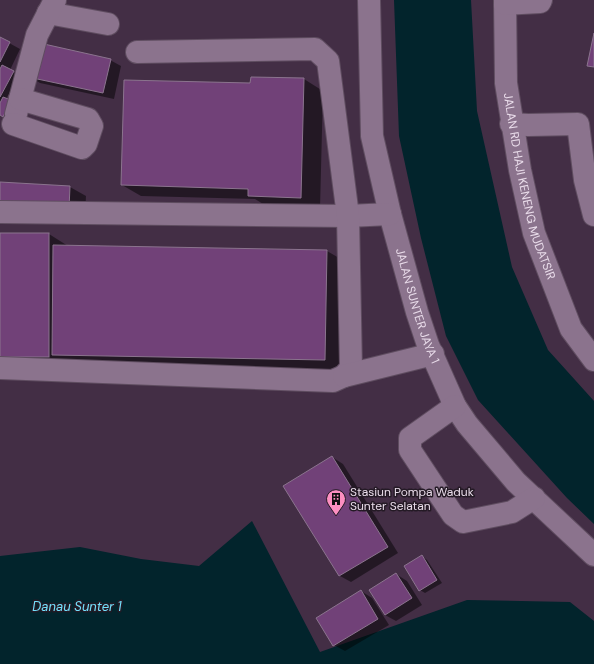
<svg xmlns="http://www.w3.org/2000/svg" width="594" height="664" viewBox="0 0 594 664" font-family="'DM Sans',sans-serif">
	<rect width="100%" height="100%" fill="#432e45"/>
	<g fill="#02242c">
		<polygon points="394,0 471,0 477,111 512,267 548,350 594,401 594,524 567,498 478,400 446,336 421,238 399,136"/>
		<polygon points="252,521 320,652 467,600 570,602 594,621 594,664 0,664 0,556 80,547 141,559 199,566"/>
	</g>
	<g fill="#0007">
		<polygon points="0,38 20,49 10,70 19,75 6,99 9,119 0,114"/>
		<polygon points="110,60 121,66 114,99 40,83 29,76"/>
		<polygon points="304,79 323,91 320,209 268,207 255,199 141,196 122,185 251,84"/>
		<polygon points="0,183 70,187 86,196 85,217"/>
		<polygon points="0,234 49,234 68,246 327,251 346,262 344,371 0,368"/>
		<polygon points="332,457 343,464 398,553 351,582 340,576 285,486"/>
		<polygon points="422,556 427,560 442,583 425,593 420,590"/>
		<polygon points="396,574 407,581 422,605 396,621 385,615"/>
		<polygon points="361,591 372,598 389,625 345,651 334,645"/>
	</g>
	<g fill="#714178" stroke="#8b748e">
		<polygon points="594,33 594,67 587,66"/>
		<polygon points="0,37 10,42 0,62"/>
		<polygon points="35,42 111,59 103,93 28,77"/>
		<polygon points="2,65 14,71 0,97 0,69"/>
		<polygon points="251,77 304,78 301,198 248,196 248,189 121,185 124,80 250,83"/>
		<polygon points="3,97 11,100 3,117 0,115 0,103"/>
		<polygon points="0,182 70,186 69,209 0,206"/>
		<rect x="0" y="233" width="49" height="124"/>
		<polygon points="53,245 327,250 325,360 52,355"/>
		<polygon points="332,456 388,547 339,576 283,486"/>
		<polygon points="422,555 437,580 419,591 404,566"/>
		<polygon points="396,573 412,598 385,615 369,590"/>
		<polygon points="361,590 378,619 333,646 316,618"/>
	</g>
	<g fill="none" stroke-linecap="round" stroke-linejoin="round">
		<g stroke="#5f4d60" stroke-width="24">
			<g id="minor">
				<path id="s1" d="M369,0L372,136L390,214L417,312L428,345L455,406L467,424L516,482L594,555"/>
				<path id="s2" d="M505,0L506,83L520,170L534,233L571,329L594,360"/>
				<polyline points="505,4 540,2 541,0"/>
				<polyline points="48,13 108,24"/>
				<polyline points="16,114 37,35 55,0"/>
				<polyline points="13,124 82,148 86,144 92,126 88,119 20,99"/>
				<polyline points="511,124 528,125 578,124 585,180 594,215"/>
				<polyline points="0,212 348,216 390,214"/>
				<polyline points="0,368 333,381 344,376 351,368 348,216 328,61 315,49 137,52"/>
				<polyline points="344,376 433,354"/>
				<polyline points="455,406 410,438 410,450 453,515 463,522 512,512 534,498"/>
			</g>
		</g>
		<use href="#minor" stroke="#8b738d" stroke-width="22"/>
	</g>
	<defs>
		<g id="building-pin" transform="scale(1)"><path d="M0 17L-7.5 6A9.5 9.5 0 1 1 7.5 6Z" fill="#fc8fc1" stroke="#241a25"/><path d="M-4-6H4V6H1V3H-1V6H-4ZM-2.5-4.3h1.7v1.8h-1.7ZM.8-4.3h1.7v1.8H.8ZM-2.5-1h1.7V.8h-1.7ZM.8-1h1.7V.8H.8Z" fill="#111"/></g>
	</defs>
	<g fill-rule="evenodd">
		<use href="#building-pin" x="336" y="499"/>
	</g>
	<g text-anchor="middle" stroke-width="3" stroke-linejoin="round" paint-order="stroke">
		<g font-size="12" fill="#e9dcea" stroke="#241a25">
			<text dy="4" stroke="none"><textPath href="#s2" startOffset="189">JALAN RD HAJI KENENG MUDATSIR</textPath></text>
			<text dy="4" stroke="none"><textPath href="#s1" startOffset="312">JALAN SUNTER JAYA 1</textPath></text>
		</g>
		<g font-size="12" fill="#e9dcea" stroke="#241a25" text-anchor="start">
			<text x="350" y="496">Stasiun Pompa Waduk<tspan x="350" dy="14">Sunter Selatan</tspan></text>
		</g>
		<g font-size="13" font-style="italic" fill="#74e1fc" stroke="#241a25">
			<text x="77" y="611">Danau Sunter 1</text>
		</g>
	</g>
</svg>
